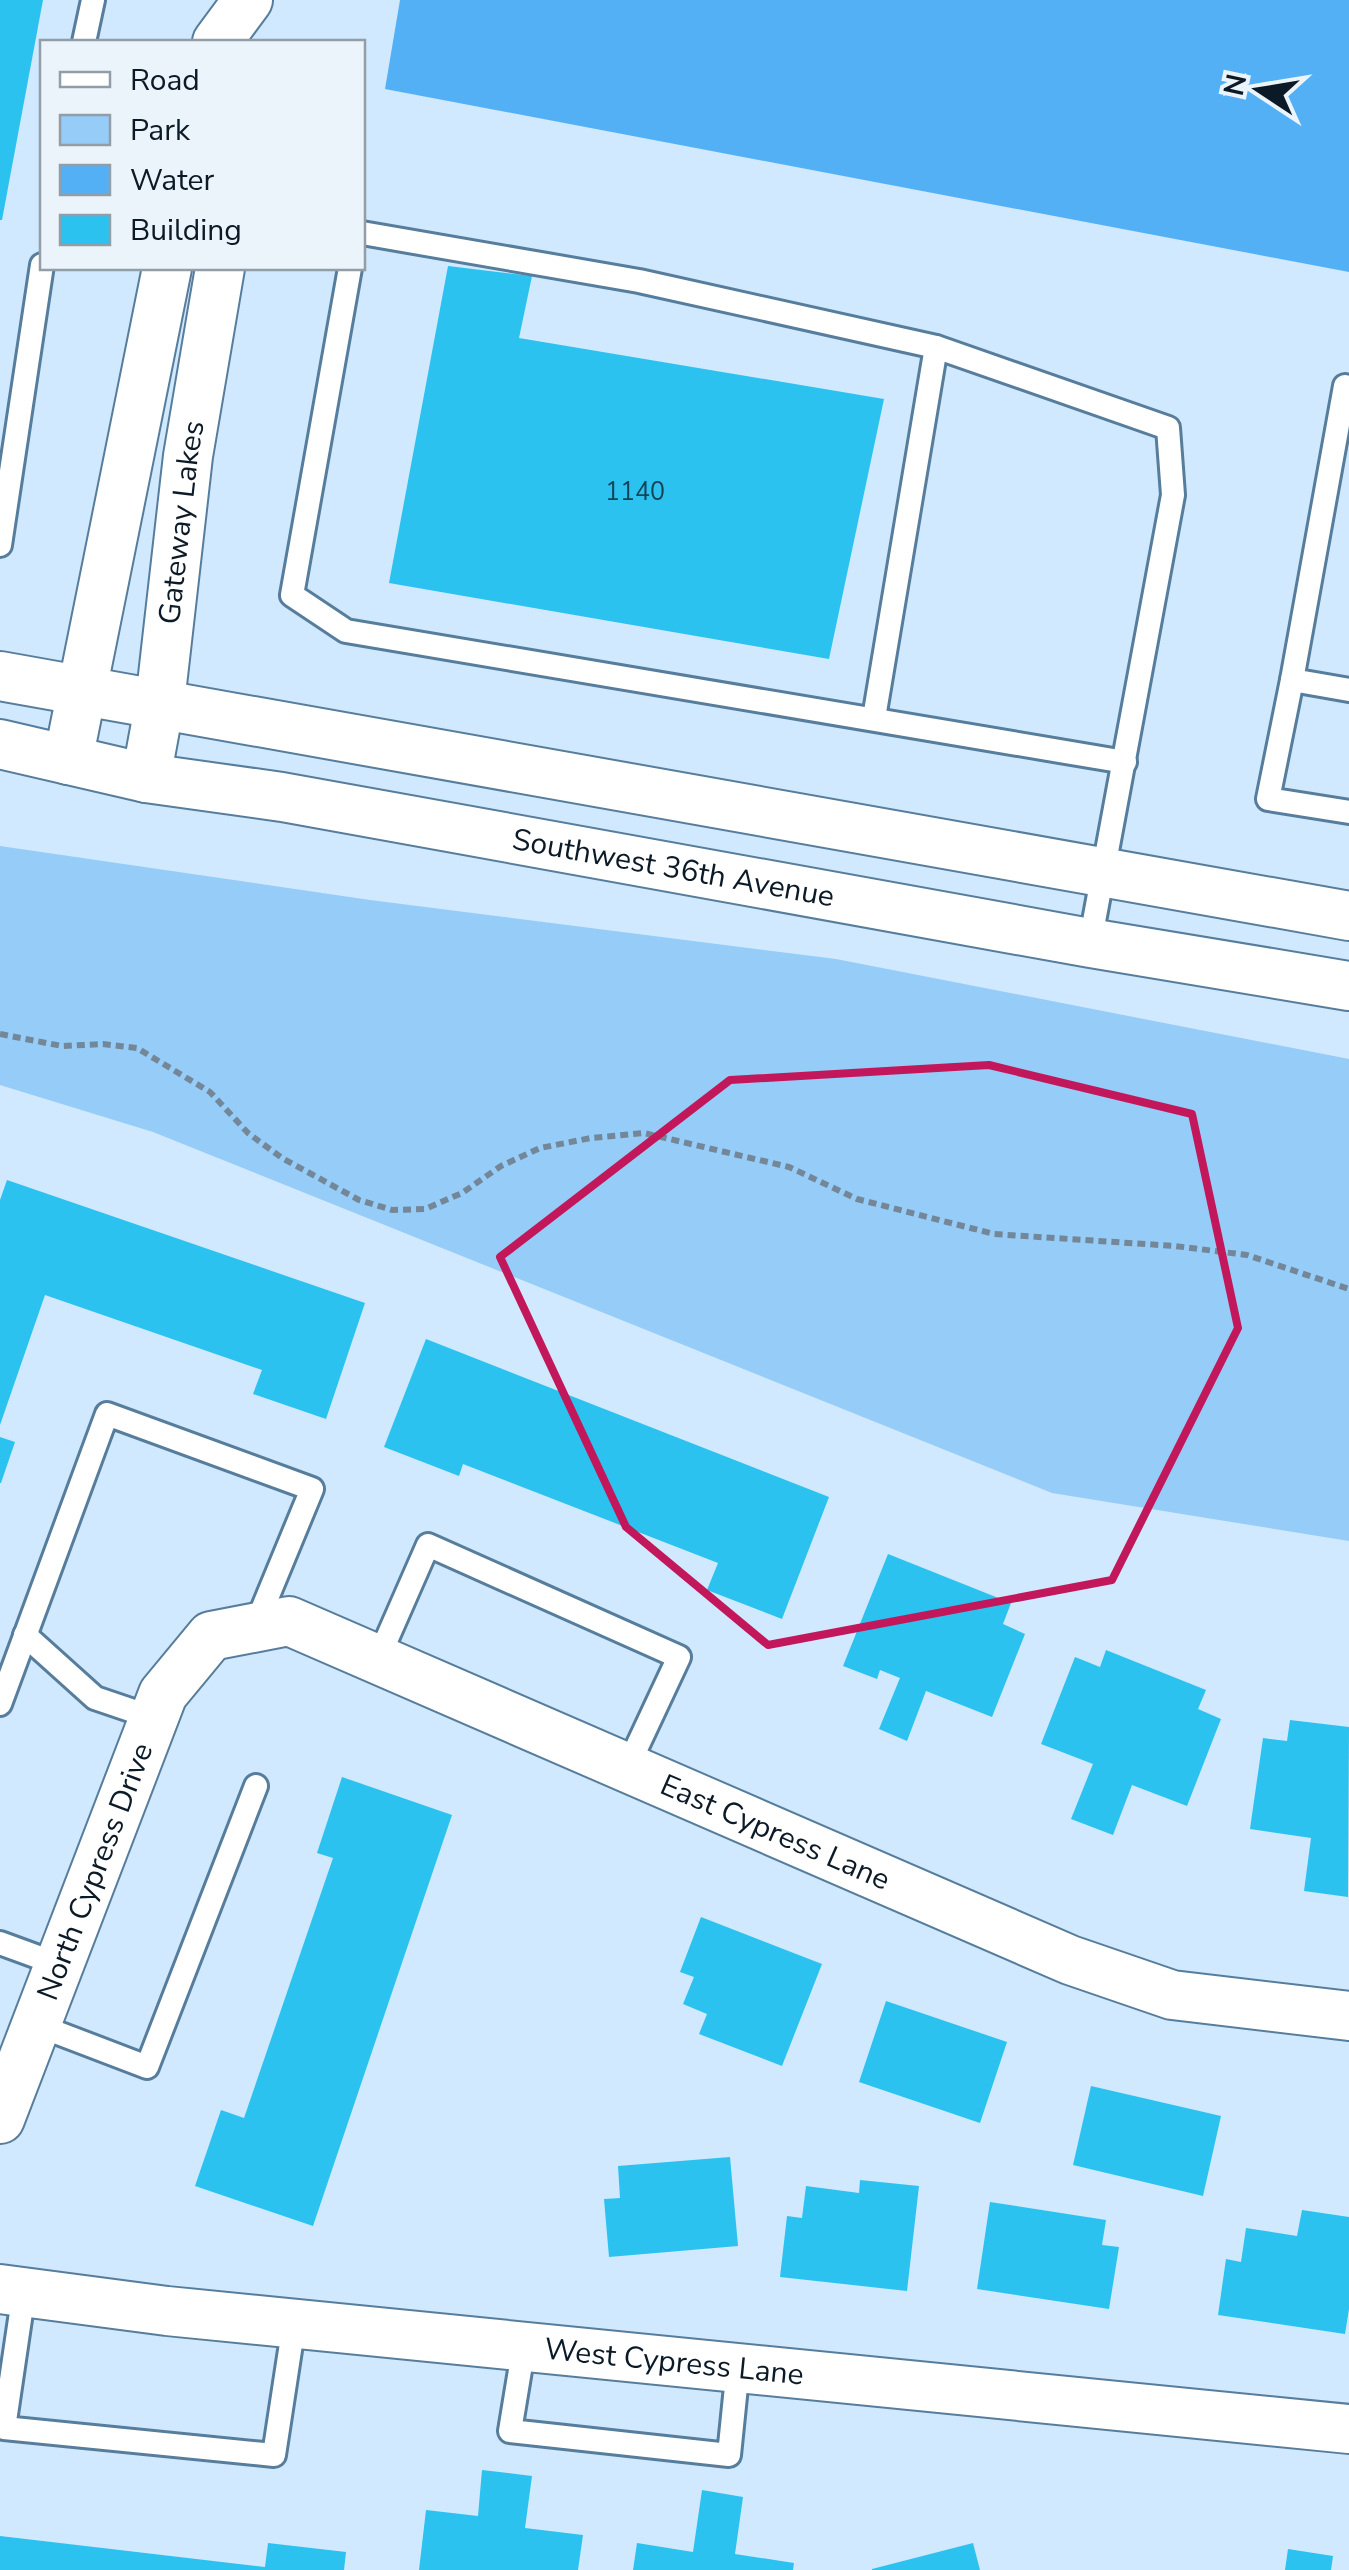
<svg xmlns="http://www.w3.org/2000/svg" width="1349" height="2570" viewBox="0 0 1349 2570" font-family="'Nunito Sans',sans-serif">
	<rect width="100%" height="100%" fill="#d0e9fe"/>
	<polygon fill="#96ccf8" points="0,846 370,900 836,959 1349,1059 1349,1541 1052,1493 153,1132 0,1085"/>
	<polygon fill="#54b0f5" points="400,0 1349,0 1349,272 385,89"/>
	<g fill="#2bc2ef">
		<polygon points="0,0 43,0 2,220 0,220"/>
		<polygon points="448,266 532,276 519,338 884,399 829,659 389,583"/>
		<polygon points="7,1180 365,1303 326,1419 253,1394 262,1370 45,1295 0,1425 0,1200"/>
		<polygon points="426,1339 829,1497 782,1619 707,1590 718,1563 463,1464 459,1476 384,1447"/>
		<polygon points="0,1437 15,1442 1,1483 0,1483"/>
		<polygon points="888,1554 1011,1603 1003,1624 1025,1634 992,1717 926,1691 907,1741 879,1729 900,1678 880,1670 877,1679 843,1666"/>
		<polygon points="1106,1650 1206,1690 1198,1709 1221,1719 1187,1806 1132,1785 1113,1835 1071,1819 1093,1764 1041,1744 1075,1657 1100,1667"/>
		<polygon points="1290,1720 1349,1727 1348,1897 1304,1891 1311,1838 1250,1829 1263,1738 1287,1741"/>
		<polygon points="342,1777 452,1815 313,2226 195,2186 221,2110 244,2118 333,1858 317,1853"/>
		<polygon points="701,1917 822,1964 782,2066 699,2034 707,2014 683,2004 694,1977 680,1972"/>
		<polygon points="886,2001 1007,2042 980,2123 859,2082"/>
		<polygon points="1091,2086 1221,2116 1203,2196 1073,2165"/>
		<polygon points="730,2157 738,2246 609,2257 604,2199 620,2198 618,2166"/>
		<polygon points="860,2180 919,2186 907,2291 780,2277 787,2216 802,2218 806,2186 859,2193"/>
		<polygon points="990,2202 1106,2220 1102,2245 1119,2247 1109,2309 977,2289"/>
		<polygon points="1302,2210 1349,2217 1349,2309 1345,2334 1218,2315 1226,2259 1241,2262 1246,2228 1297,2236"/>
		<polygon points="482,2470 532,2476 525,2528 583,2535 578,2570 419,2570 426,2510 478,2516"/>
		<polygon points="702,2490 743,2497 735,2554 794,2563 793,2570 633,2570 637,2543 693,2552"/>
		<polygon points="0,2536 265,2567 268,2543 346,2552 344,2570 0,2570"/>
		<polygon points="973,2543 980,2570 872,2570 872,2569"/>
		<polygon points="1288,2549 1333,2556 1331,2570 1285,2570"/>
	</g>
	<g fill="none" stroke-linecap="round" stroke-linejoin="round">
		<g stroke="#577d9c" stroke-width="28">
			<g id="service">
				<polyline points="84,42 93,0"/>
				<polyline points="362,233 639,281 936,347 1168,428 1173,495 1090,943"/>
				<polyline points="350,268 292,595 346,631 1125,762"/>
				<polyline points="1345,386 1292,680 1349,690"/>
				<polyline points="0,545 42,265"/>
				<polyline points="1292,680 1268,799 1349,812"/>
				<polyline points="874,718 936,347"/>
				<polyline points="25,1635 95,1698 154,1718"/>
				<polyline points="378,1659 428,1545 679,1657 628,1766"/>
				<polyline points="0,1704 107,1414 312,1489 255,1627"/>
				<polyline points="0,1943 60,1965"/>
				<polyline points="37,2025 147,2067 256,1786"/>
				<polyline points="24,2292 4,2428 274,2455 294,2324"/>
				<polyline points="524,2346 510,2431 729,2455 738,2367"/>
			</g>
		</g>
		<g stroke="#577d9c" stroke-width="52">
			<g id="minor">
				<polyline points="217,42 248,0"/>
				<polyline points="0,676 1349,916"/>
				<path id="s1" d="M0,744L146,778L282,797L1090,943L1349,986"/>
				<polyline points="68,760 167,268"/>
				<path id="s2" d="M146,778L160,702L188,456L220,268"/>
				<path id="s3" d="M0,2119L163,1694L211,1636L289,1621L1070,1960L1172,1995L1349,2016"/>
				<path id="s4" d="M0,2289L167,2311L1349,2429"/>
			</g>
		</g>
		<polyline stroke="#738798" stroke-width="6" stroke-dasharray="8 5" stroke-linecap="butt" points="0,1034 62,1046 103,1044 137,1048 210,1092 248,1133 282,1158 359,1200 392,1210 425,1209 462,1193 501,1166 540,1148 591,1138 644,1133 789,1167 857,1199 994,1234 1175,1246 1247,1255 1349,1289"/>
		<use href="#service" stroke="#fff" stroke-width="22"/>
		<use href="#minor" stroke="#fff" stroke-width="48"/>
	</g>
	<path fill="none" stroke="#c2185b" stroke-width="8" stroke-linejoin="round" d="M989,1065L1192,1114L1238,1328L1112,1580L768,1645L626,1527L500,1257L730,1080Z"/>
	<g text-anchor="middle" stroke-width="8" stroke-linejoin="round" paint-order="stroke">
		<g font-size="25" fill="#134458">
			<text x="635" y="500">1140</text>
		</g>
		<g font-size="30" fill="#0b1a26" stroke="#ecf4fb">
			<text dy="10" stroke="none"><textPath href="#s2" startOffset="258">Gateway Lakes</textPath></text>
			<text dy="10" stroke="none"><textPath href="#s1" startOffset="685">Southwest 36th Avenue</textPath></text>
			<text dy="10" stroke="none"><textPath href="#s3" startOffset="1140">East Cypress Lane</textPath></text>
			<text dy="10" stroke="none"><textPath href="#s3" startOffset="265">North Cypress Drive</textPath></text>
			<text dy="10" stroke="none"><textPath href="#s4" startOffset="678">West Cypress Lane</textPath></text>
		</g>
	</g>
	<rect x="40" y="40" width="325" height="230" fill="#ecf4fb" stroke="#929da6" stroke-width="2.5"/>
	<rect x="60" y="72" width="50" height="15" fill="#ffffff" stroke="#929da6" stroke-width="2.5"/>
	<text x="130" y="90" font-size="30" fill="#0b1a26">Road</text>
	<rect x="60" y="115" width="50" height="30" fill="#96ccf8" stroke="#929da6" stroke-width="2.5"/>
	<text x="130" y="140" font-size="30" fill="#0b1a26">Park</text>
	<rect x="60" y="165" width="50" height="30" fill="#54b0f5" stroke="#929da6" stroke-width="2.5"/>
	<text x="130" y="190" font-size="30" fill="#0b1a26">Water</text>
	<rect x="60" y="215" width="50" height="30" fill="#2bc2ef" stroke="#929da6" stroke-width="2.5"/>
	<text x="130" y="240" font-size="30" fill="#0b1a26">Building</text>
	<g transform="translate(1259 90) rotate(282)" stroke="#ecf4fb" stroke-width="8" paint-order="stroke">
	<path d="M0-8L18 38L0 25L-18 38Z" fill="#0b1a26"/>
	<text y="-15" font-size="28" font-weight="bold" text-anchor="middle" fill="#0b1a26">N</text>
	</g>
</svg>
